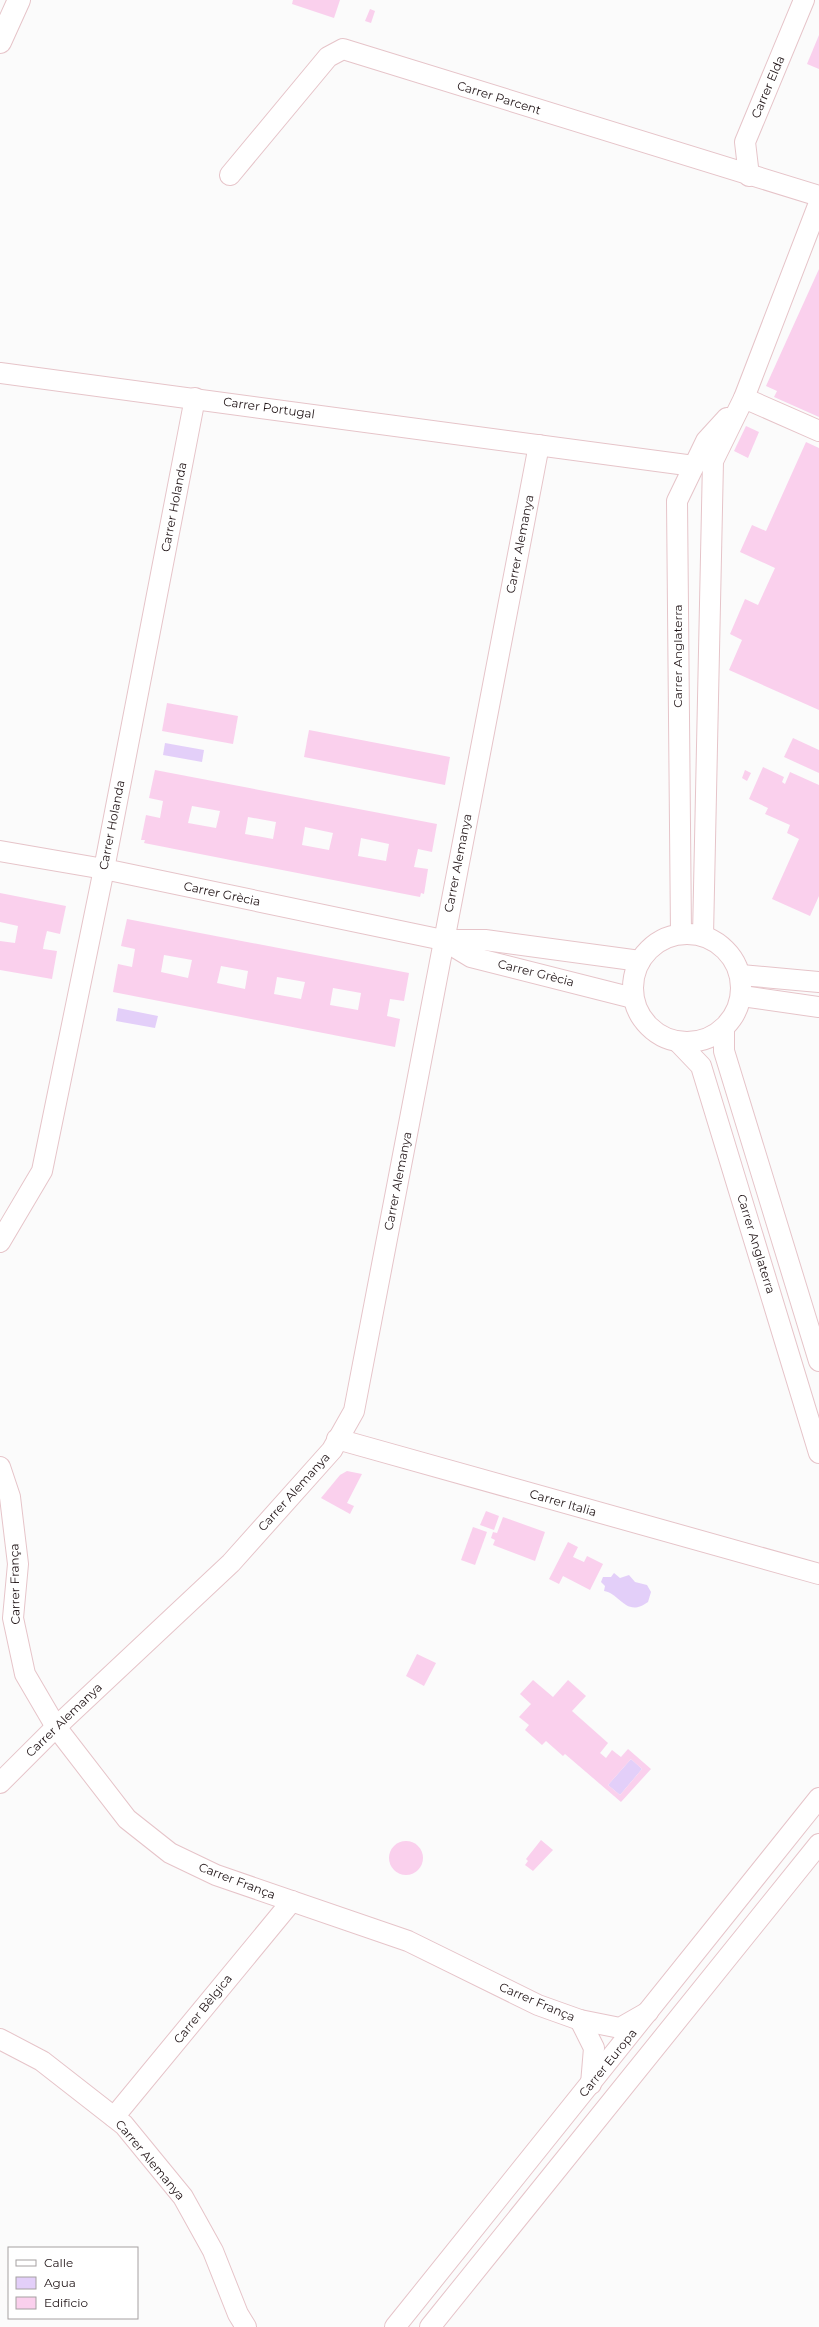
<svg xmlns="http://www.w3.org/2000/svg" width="819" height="2327" viewBox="0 0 819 2327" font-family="Montserrat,sans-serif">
	<rect width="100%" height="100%" fill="#fbfbfb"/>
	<g fill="#e3cff9">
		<polygon points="165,743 204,750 202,762 163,755"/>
		<polygon points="118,1008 158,1016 155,1028 116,1021"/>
		<path d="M614,1573L620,1578L629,1575L635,1582L647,1585L651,1592L648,1602C626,1618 621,1594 604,1591L605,1586L601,1582L603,1577H611Z"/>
		<polygon points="631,1759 642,1769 620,1795 608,1785"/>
	</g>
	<g fill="#fad0ed" fill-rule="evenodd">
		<polygon points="293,0 340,0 334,18 292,4"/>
		<polygon points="370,9 375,11 371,23 365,21"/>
		<polygon points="819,35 819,69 807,64"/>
		<polygon points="819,269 819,417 774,397 777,391 766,386"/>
		<polygon points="746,426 759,432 748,458 734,451"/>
		<polygon points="806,442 819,448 819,710 729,670 742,640 730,634 745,599 758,605 775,568 740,552 752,525 766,531"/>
		<polygon points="167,703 238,716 233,744 162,731"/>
		<polygon points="309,730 450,757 445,785 304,757"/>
		<polygon points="793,738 819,750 819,773 784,757"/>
		<polygon points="763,767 784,777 782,782 785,784 790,772 819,785 819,896 810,916 772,899 799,839 787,833 790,825 765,814 768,808 749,799"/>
		<path d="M155,770L437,824L432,852L418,849L414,867L428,869L424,894L421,893L420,897L144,843L145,840H141L146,815L160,818L163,801L149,798ZM192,806L220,811L216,828L188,823ZM248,817L276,822L273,839L245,834ZM305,827L333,833L329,850L302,845ZM361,838L389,844L386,861L358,856Z"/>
		<polygon points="745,770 751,773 747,781 742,778"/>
		<polygon points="0,893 66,906 60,934 47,931 44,943 43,949 57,951 52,979 0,970 0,941 15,943 18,926 0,922"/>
		<path d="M127,919L409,973L404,1001L390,999L387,1016L400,1019L395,1047L113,992L118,964L132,967L135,949L121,946ZM164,955L192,960L188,978L161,972ZM221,966L248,971L245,989L217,983ZM277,977L305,982L301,999L274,994ZM333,988L361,993L358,1010L330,1005Z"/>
		<polygon points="347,1471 362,1474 347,1503 354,1506 350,1514 321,1498 340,1475"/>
		<polygon points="486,1511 499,1516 494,1530 480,1525"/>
		<polygon points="503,1517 545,1532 535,1561 493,1545 495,1540 491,1538 493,1532 497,1533"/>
		<polygon points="473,1527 487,1532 475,1565 461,1560"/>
		<polygon points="568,1542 578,1547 573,1557 584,1562 587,1556 603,1564 590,1590 563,1576 559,1584 549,1579"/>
		<polygon points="417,1654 436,1663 424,1686 406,1676"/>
		<path d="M533,1680L553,1697L568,1680L586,1696L572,1711L608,1743L600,1753L606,1758L612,1750L621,1757L628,1749L651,1769L621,1802L565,1754L563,1756L546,1741L542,1745L525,1730L529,1725L519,1717L531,1704L520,1694ZM631,1759L642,1769L620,1795L608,1785Z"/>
		<polygon points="541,1840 553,1850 533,1871 525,1865 528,1861 526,1859"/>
		<circle cx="406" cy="1858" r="17"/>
	</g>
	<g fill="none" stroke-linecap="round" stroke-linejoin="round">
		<g stroke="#e6c4c9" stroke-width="22">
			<g id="street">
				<polyline points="230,175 328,57 343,49 819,196"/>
				<polyline points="749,176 745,142 804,0"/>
				<polyline points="0,373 694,466"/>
				<polyline points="744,398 819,431"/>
				<polyline points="0,851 104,869 443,940 485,940 640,961"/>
				<circle cx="687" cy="988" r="54"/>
				<polyline points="681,934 677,501 706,441 727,418"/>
				<polyline points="703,936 713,461 744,398 819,203"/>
				<polyline points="443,940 471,957 633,998"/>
				<polyline points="741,975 819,982"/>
				<polyline points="742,996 819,1007"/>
				<polyline points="724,1029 724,1051 819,1361"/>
				<polyline points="679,1043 701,1066 819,1453"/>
				<polyline points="0,1242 42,1171 104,869 195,398"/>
				<polyline points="337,1439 819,1574"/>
				<polyline points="0,1467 10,1497 18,1564 13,1618 25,1674 56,1727 127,1819 170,1853 216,1875 408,1941 538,2005 580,2020 620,2028 648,2012"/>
				<polyline points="0,1783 56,1727 231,1563 332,1450 354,1411 539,445"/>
				<polyline points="580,2020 594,2048 591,2084"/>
				<polyline points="0,2039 42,2061 124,2125 183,2197 213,2251 238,2314 246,2327"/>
				<polyline points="114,2117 292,1901"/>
				<polyline points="395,2327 819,1798"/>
				<polyline points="430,2327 819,1844"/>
			</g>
		</g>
		<g stroke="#e6c4c9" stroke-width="24">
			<polyline id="highway" points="0,42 19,0"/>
		</g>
		<use href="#street" stroke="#fff" stroke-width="20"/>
		<use href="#highway" stroke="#fff" stroke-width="22"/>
	</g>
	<g text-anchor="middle" stroke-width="3" stroke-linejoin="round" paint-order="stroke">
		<g font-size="12" fill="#211517" stroke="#fff">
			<text transform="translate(768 87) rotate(-67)" y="4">Carrer Elda</text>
			<text transform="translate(499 98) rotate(17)" y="4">Carrer Parcent</text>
			<text transform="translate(269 408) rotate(8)" y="4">Carrer Portugal</text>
			<text transform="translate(174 507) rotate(-79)" y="4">Carrer Holanda</text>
			<text transform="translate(520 544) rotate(-79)" y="4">Carrer Alemanya</text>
			<text transform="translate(678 656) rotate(-90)" y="4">Carrer Anglaterra</text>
			<text transform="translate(112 825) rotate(-79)" y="4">Carrer Holanda</text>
			<text transform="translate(458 863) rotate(-79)" y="4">Carrer Alemanya</text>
			<text transform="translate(222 894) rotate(12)" y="4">Carrer Grècia</text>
			<text transform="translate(536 973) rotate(14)" y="4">Carrer Grècia</text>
			<text transform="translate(398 1181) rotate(-79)" y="4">Carrer Alemanya</text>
			<text transform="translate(756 1244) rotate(73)" y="4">Carrer Anglaterra</text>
			<text transform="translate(294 1492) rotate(-48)" y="4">Carrer Alemanya</text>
			<text transform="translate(563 1503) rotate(16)" y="4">Carrer Italia</text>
			<text transform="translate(15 1584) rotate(-91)" y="4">Carrer França</text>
			<text transform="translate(64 1720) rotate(-44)" y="4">Carrer Alemanya</text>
			<text transform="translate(237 1881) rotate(21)" y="4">Carrer França</text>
			<text transform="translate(537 2002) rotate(23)" y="4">Carrer França</text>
			<text transform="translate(203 2009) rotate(-51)" y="4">Carrer Bèlgica</text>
			<text transform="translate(608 2063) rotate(-51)" y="4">Carrer Europa</text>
			<text transform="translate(150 2160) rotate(50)" y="4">Carrer Alemanya</text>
		</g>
	</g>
	<rect x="8" y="2247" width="130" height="72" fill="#ffffff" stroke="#a6a1a2"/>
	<rect x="16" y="2260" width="20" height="6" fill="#ffffff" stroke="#a6a1a2"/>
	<text x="44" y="2267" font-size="12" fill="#211517">Calle</text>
	<rect x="16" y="2277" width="20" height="12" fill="#e3cff9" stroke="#a6a1a2"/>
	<text x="44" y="2287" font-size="12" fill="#211517">Agua</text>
	<rect x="16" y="2297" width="20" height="12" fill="#fad0ed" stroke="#a6a1a2"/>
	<text x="44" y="2307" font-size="12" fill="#211517">Edificio</text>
</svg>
